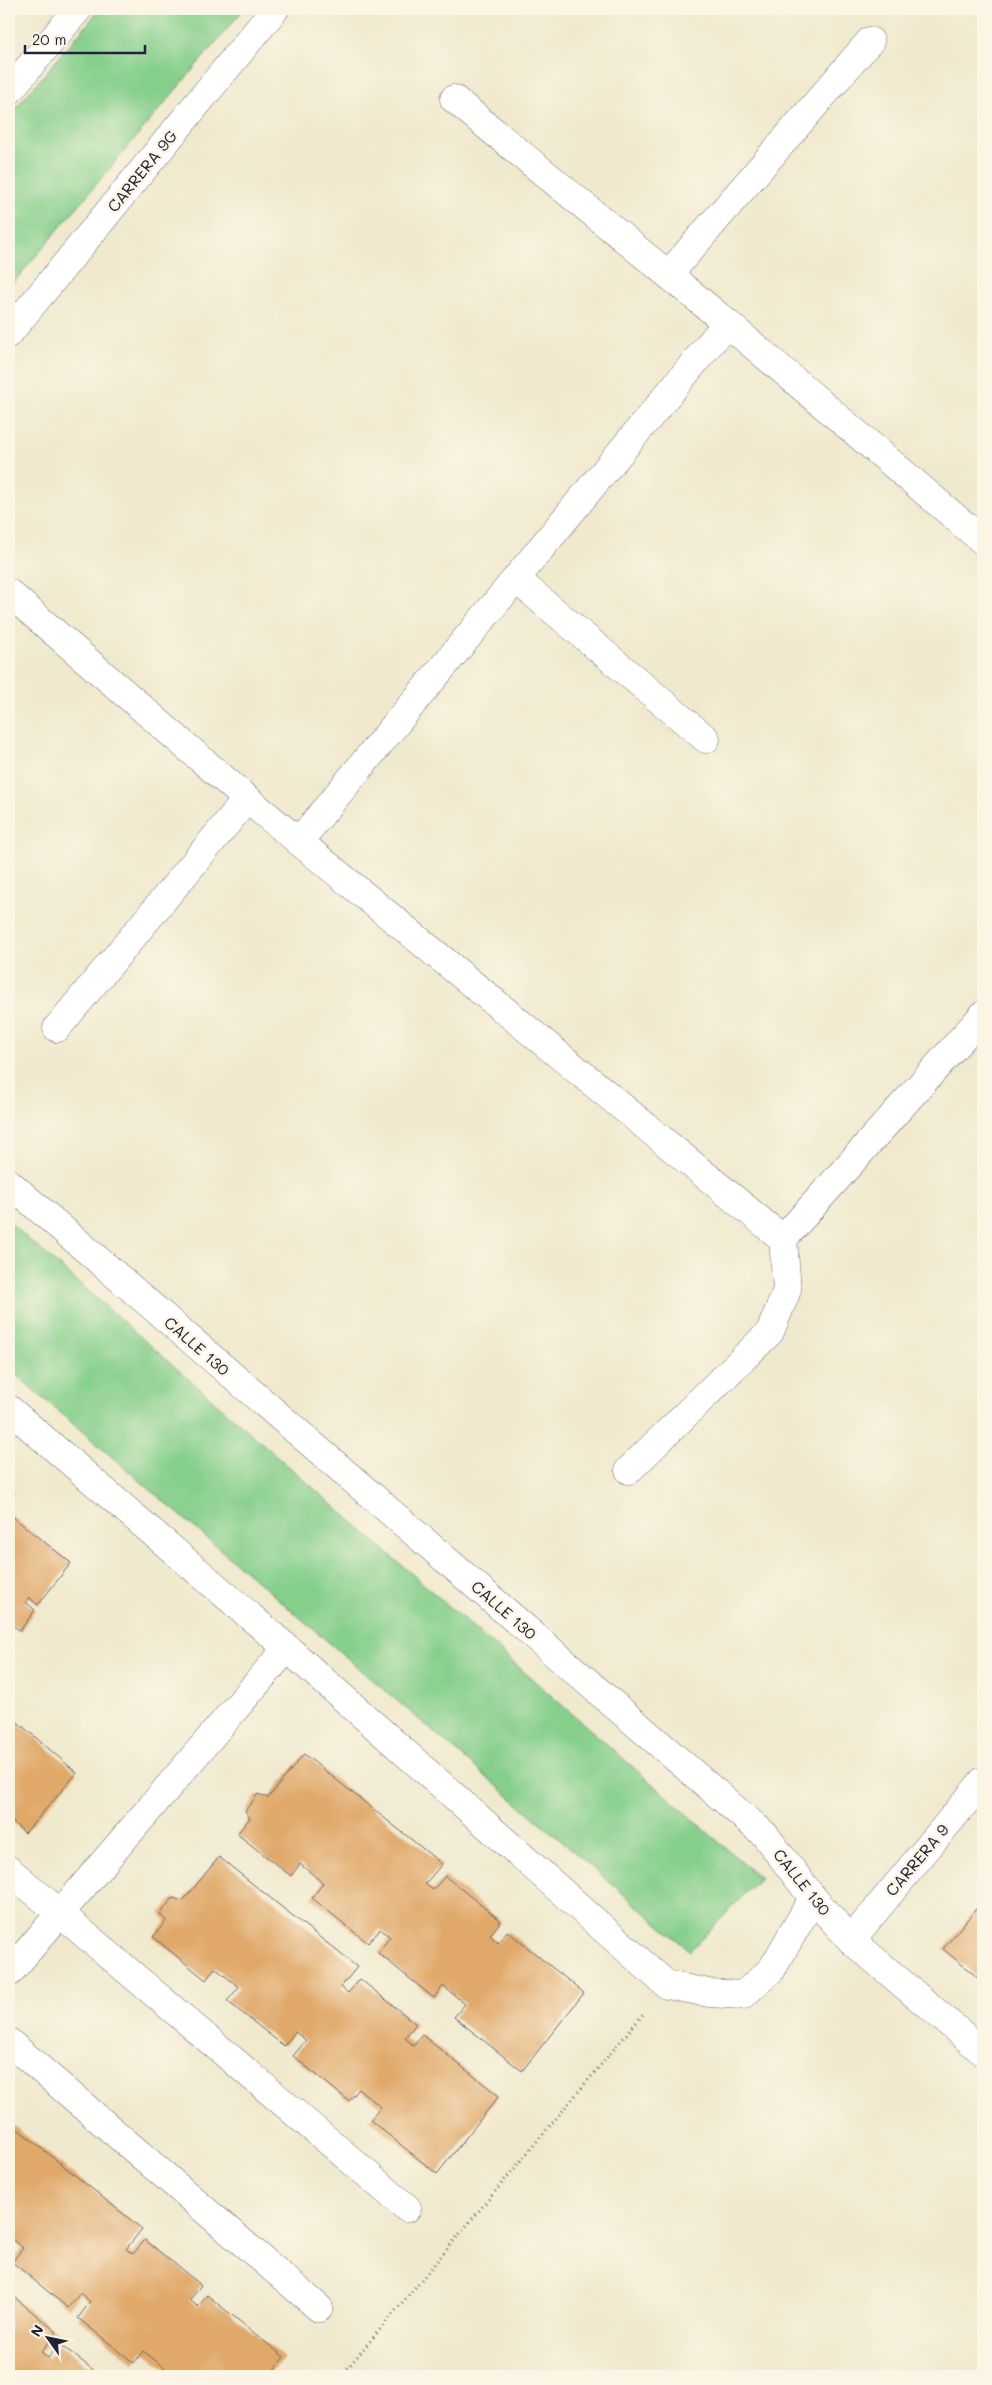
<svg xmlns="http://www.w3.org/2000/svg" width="992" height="2385" viewBox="0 0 992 2385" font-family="Mali,sans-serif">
	<rect width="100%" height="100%" fill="#fcf5e5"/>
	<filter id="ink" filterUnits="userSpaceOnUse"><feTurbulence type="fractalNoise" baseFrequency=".02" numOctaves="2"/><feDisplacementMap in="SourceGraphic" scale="10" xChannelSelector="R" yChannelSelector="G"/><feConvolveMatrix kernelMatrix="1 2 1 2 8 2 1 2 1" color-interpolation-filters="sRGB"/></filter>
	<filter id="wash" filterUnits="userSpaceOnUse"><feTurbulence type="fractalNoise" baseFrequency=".0096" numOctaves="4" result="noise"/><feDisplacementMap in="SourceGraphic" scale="20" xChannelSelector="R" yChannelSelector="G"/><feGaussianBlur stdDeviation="1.12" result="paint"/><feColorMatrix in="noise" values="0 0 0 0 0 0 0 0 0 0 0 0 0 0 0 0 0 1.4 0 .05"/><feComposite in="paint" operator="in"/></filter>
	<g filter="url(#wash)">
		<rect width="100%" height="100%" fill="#f0e9ce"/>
		<g fill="#85cf8b" stroke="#547863">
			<polygon points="100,9 244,9 9,288 9,116"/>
			<polygon points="9,1222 760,1878 690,1951 9,1369"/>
		</g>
		<g id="blocks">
			<g fill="#e0a96a">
				<polygon points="9,1489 14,1493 9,1500"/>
				<polygon points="9,1514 71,1563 38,1605 29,1597 26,1602 35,1610 20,1631 9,1622"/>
				<polygon points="13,1718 77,1773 25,1833 9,1819 9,1723"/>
				<polygon points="304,1754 442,1864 425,1884 433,1890 445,1876 501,1921 490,1935 498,1943 507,1931 584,1993 522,2071 454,2017 465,2004 443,1986 434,1998 378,1953 390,1937 380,1929 368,1943 312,1898 323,1883 300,1864 291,1876 237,1834 250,1818 245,1811 258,1794 268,1798"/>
				<polygon points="219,1857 357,1967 341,1987 348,1993 360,1979 416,2024 405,2038 413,2045 422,2035 499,2096 437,2174 370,2120 381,2107 359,2089 349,2101 293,2056 306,2040 295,2032 284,2046 227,2001 239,1987 215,1968 206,1980 153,1937 166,1921 160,1914 173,1898 183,1901"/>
				<polygon points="976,1909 983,1915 983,1982 943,1949"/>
				<polygon points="9,2122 142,2229 126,2249 133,2254 145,2240 201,2285 190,2300 198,2307 207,2295 284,2357 269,2376 158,2376 165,2368 143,2351 134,2363 78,2318 90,2302 80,2293 68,2308 12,2262 23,2248 9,2236"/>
				<polygon points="9,2293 57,2332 41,2352 48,2358 60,2344 101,2376 9,2376"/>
			</g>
		</g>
	</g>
	<g filter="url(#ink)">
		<use href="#blocks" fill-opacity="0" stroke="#6a686e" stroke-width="1"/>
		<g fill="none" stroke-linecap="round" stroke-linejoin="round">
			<g stroke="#6a686e" stroke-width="29">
				<g id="minor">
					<polyline points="9,91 78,9"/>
					<polyline points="454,99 727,323"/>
					<polyline points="669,274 870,41"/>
					<polyline points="9,333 275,9"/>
					<polyline points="516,579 706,739"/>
					<polyline points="9,593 247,799 783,1239 787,1290 770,1332 629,1470"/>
					<polyline points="300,840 727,323 983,541"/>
					<polyline points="57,1028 247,799"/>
					<polyline points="9,1183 765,1835 813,1898 851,1940 983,2052"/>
					<polyline points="783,1239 983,1015"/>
					<polyline points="9,1409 287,1648 667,1985 709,1993 743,1995 772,1969 813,1898"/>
					<polyline points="9,1870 407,2208"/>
					<polyline points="851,1940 983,1781"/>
					<polyline points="9,1973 287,1648"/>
					<polyline points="9,2042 319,2308"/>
				</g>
			</g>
			<polyline stroke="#6a686e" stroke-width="3" stroke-dasharray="1 4" stroke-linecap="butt" points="341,2376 645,2012"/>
			<use href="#minor" stroke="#fff" stroke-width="28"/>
		</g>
	</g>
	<g text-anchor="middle" stroke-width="5" stroke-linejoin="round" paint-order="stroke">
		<g font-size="16" fill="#22223b" stroke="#fcf5e5">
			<text transform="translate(142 171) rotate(-51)" y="6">CARRERA 9G</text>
			<text transform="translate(197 1346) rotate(41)" y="6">CALLE 130</text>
			<text transform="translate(504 1610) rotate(41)" y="6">CALLE 130</text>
			<text transform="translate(917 1860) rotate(-50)" y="6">CARRERA 9</text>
			<text transform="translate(802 1882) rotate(51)" y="6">CALLE 130</text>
		</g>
	</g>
	<rect width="992" height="2385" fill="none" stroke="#fcf5e5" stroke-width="30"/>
	<g transform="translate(48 2338) rotate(303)" stroke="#fcf5e5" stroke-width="4" paint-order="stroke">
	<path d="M0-4L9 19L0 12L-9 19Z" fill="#22223b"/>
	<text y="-8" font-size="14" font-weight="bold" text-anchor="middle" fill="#22223b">N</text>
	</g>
	<path d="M25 45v8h120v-8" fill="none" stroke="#22223b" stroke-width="2.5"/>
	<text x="32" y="45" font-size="15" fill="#22223b" stroke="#fcf5e5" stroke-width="4" paint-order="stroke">20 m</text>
</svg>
